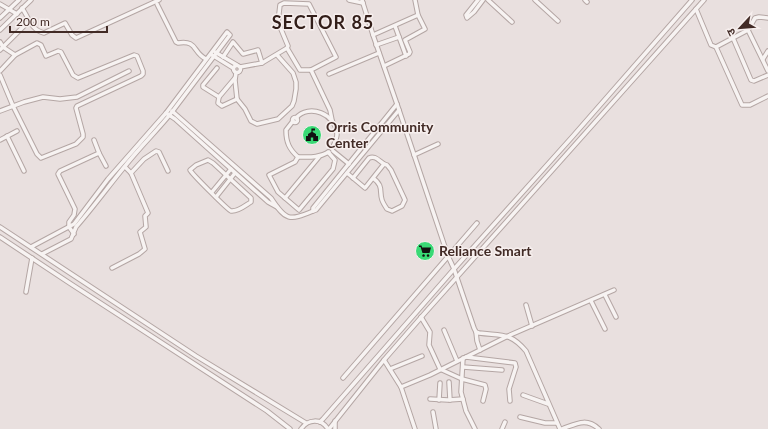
<svg xmlns="http://www.w3.org/2000/svg" width="768" height="429" viewBox="0 0 768 429" font-family="Lato,'Noto Sans Devanagari',sans-serif">
	<rect width="100%" height="100%" fill="#e9e0df"/>
	<g fill="none" stroke-linecap="round" stroke-linejoin="round">
		<g stroke="#b4a6a4" stroke-width="5.5">
			<g id="minor">
				<polyline points="349,0 363,3"/>
				<path d="M362,0L373,35L399,110L448,256L454,269L474,328L476,332L479,333C502,336 510,332 526,351L560,429"/>
				<polyline points="478,0 466,15 467,18 474,12 483,0"/>
				<polyline points="488,0 512,22"/>
				<polyline points="535,0 558,21"/>
				<polyline points="585,0 587,2"/>
				<polyline points="0,4 17,14"/>
				<path d="M157,4L176,42L178,43C198,40 192,52 206,59"/>
				<path d="M22,8C29,18 31,30 44,33L65,23L72,35L76,38L159,0"/>
				<polyline points="696,9 711,45 716,47 748,30 755,18 759,17 768,18"/>
				<polyline points="0,18 19,0"/>
				<polyline points="395,26 406,56"/>
				<polyline points="0,30 31,0"/>
				<polyline points="748,30 768,71"/>
				<polyline points="373,35 418,15"/>
				<polyline points="733,38 751,80 754,81 768,75"/>
				<polyline points="0,42 3,47 15,55"/>
				<polyline points="376,45 399,37"/>
				<polyline points="716,47 742,105 750,105 768,96"/>
				<polyline points="287,48 300,70 311,70"/>
				<polyline points="0,50 29,21"/>
				<polyline points="215,52 237,65"/>
				<polyline points="212,55 233,68"/>
				<polyline points="223,57 233,42 243,54 258,50 262,63"/>
				<polyline points="763,59 768,51"/>
				<circle cx="237" cy="69" r="3.5"/>
				<polyline points="384,66 409,54 410,52 405,40 425,29 418,15 415,0"/>
				<polyline points="240,67 262,63 287,48 288,46 278,22 280,5 284,3 309,4 336,57 311,70 330,110 332,120"/>
				<polyline points="217,68 203,85 203,87 219,97"/>
				<polyline points="0,71 15,55 37,43 41,45 46,56 58,51 61,52 73,75 78,78 134,55 137,56 143,71 143,74 141,76 77,106 76,108 83,134 83,137 76,144 41,158 37,154 13,106 0,75"/>
				<polyline points="236,73 235,80 237,99 245,109 251,121 257,124 278,119 292,106 294,101 296,89 296,82 293,73 277,55"/>
				<polyline points="329,74 379,53"/>
				<polyline points="235,78 219,97 218,103 222,106 237,99"/>
				<polyline points="397,104 313,208 313,211 316,210 399,110"/>
				<polyline points="0,111 24,102 43,97 60,99 77,97 129,71"/>
				<path d="M172,111L271,198C286,221 289,221 313,211"/>
				<circle cx="295" cy="120" r="2.5"/>
				<path d="M296,118C309,103 336,114 337,134C337,139 334,144 332,149"/>
				<path d="M293,121L286,130C286,142 289,149 298,157L295,162L269,175L278,192L299,210L333,169L335,160L328,152"/>
				<polyline points="7,136 24,171"/>
				<polyline points="0,140 17,131"/>
				<polyline points="333,151 349,164"/>
				<polyline points="99,153 106,166"/>
				<polyline points="414,155 438,144"/>
				<path d="M298,157C310,157 318,158 329,152"/>
				<path d="M208,160L213,163L251,198V202C246,205 238,212 231,211C228,210 192,174 190,170L196,165Z"/>
				<polyline points="131,173 144,159 156,151 159,152 168,171"/>
				<path d="M347,173L365,188L384,164L387,165L391,170L405,200L402,206L392,211L387,209C385,206 383,203 382,200C379,191 384,186 373,178"/>
				<path d="M353,178L369,158C375,155 379,161 384,164"/>
				<polyline points="212,192 231,169"/>
				<polyline points="216,197 235,173"/>
				<polyline points="285,198 319,157"/>
				<polyline points="0,227 196,356 306,423"/>
				<polyline points="74,234 69,227 69,222 74,215 75,209 58,174 60,171 99,153 94,140"/>
				<polyline points="0,237 71,284 267,411 290,429"/>
				<polyline points="31,247 74,224 108,179 166,113"/>
				<path d="M42,254L71,239L76,227C97,203 115,177 136,153C148,139 161,126 172,112L230,35L227,32L166,113L175,119L268,202L277,207"/>
				<polyline points="112,268 139,254 145,249 140,232 146,227 145,216 148,213 131,173 125,167"/>
				<polyline points="26,292 32,258"/>
				<polyline points="605,295 616,317"/>
				<polyline points="591,301 605,329"/>
				<polyline points="526,305 532,326"/>
				<polyline points="421,317 430,332 429,345 440,369 462,379 485,385 486,389 483,401"/>
				<polyline points="444,330 457,361"/>
				<polyline points="476,332 477,341 480,350"/>
				<polyline points="466,357 515,363 516,367 509,389 510,401"/>
				<polyline points="463,358 461,392 466,411 475,429"/>
				<polyline points="384,360 401,387 415,429"/>
				<polyline points="463,367 502,370"/>
				<polyline points="390,369 422,356"/>
				<polyline points="343,378 477,223"/>
				<polyline points="449,382 450,400"/>
				<polyline points="401,387 430,375 508,336 614,290"/>
				<polyline points="523,395 548,404"/>
				<polyline points="430,399 448,400 463,399"/>
				<polyline points="439,400 440,383"/>
				<polyline points="433,412 436,429"/>
				<polyline points="520,417 545,423 557,423"/>
				<polyline points="335,421 335,429"/>
				<polyline points="320,422 323,419 454,269 573,136 692,0"/>
				<path d="M301,429C308,419 321,418 328,429"/>
				<polyline points="329,429 384,360 424,314 704,0"/>
				<polyline points="502,429 505,422"/>
				<path d="M562,429C576,424 586,417 599,429"/>
			</g>
		</g>
		<use href="#minor" stroke="#f7f3f2" stroke-width="3.5"/>
	</g>
	<defs>
		<g id="civic-disc" transform="scale(1)"><circle r="9.5" fill="#39d975" stroke="#f7efee"/><path d="M-.6-6.5H3V-4.5H.6V-3L4-1V1h2V6H-6V1h2V-1L-.6-3ZM-1.2 2.5V6h2.4V2.5Z" fill="#111"/></g>
		<g id="supermarket-disc" transform="scale(1)"><circle r="9.5" fill="#39d975" stroke="#f7efee"/><path d="M-6-5.5h2.5l.6 2H6L4.5 2H-2.5L-4.4-4H-6ZM-1.5 3.2a1.3 1.3 0 1 0 .1 0ZM3 3.2a1.3 1.3 0 1 0 .1 0Z" fill="#111"/></g>
	</defs>
	<g fill-rule="evenodd">
		<use href="#civic-disc" x="312" y="135"/>
		<use href="#supermarket-disc" x="425" y="251"/>
	</g>
	<g text-anchor="middle" stroke-width="3" stroke-linejoin="round" paint-order="stroke">
		<g font-size="14" font-weight="bold" fill="#422b26" stroke="#f7efee" text-anchor="start">
			<text x="326" y="132">Orris Community<tspan x="326" dy="16">Center</tspan></text>
			<text x="439" y="256">Reliance Smart</text>
		</g>
		<g font-size="18" font-weight="bold" letter-spacing="1" fill="#321e19" stroke="#f7efee">
			<text x="323" y="29">SECTOR 85</text>
		</g>
	</g>
	<g transform="translate(740 28) rotate(244)" stroke="#f7efee" stroke-width="3" paint-order="stroke">
	<path d="M0-3L7 15L0 10L-7 15Z" fill="#422b26"/>
	<text y="-6" font-size="11" font-weight="bold" text-anchor="middle" fill="#422b26">उ</text>
	</g>
	<path d="M10 26v6h97v-6" fill="none" stroke="#422b26" stroke-width="2"/>
	<text x="16" y="26" font-size="12" fill="#422b26" stroke="#f7efee" stroke-width="3" paint-order="stroke">200 m</text>
</svg>
